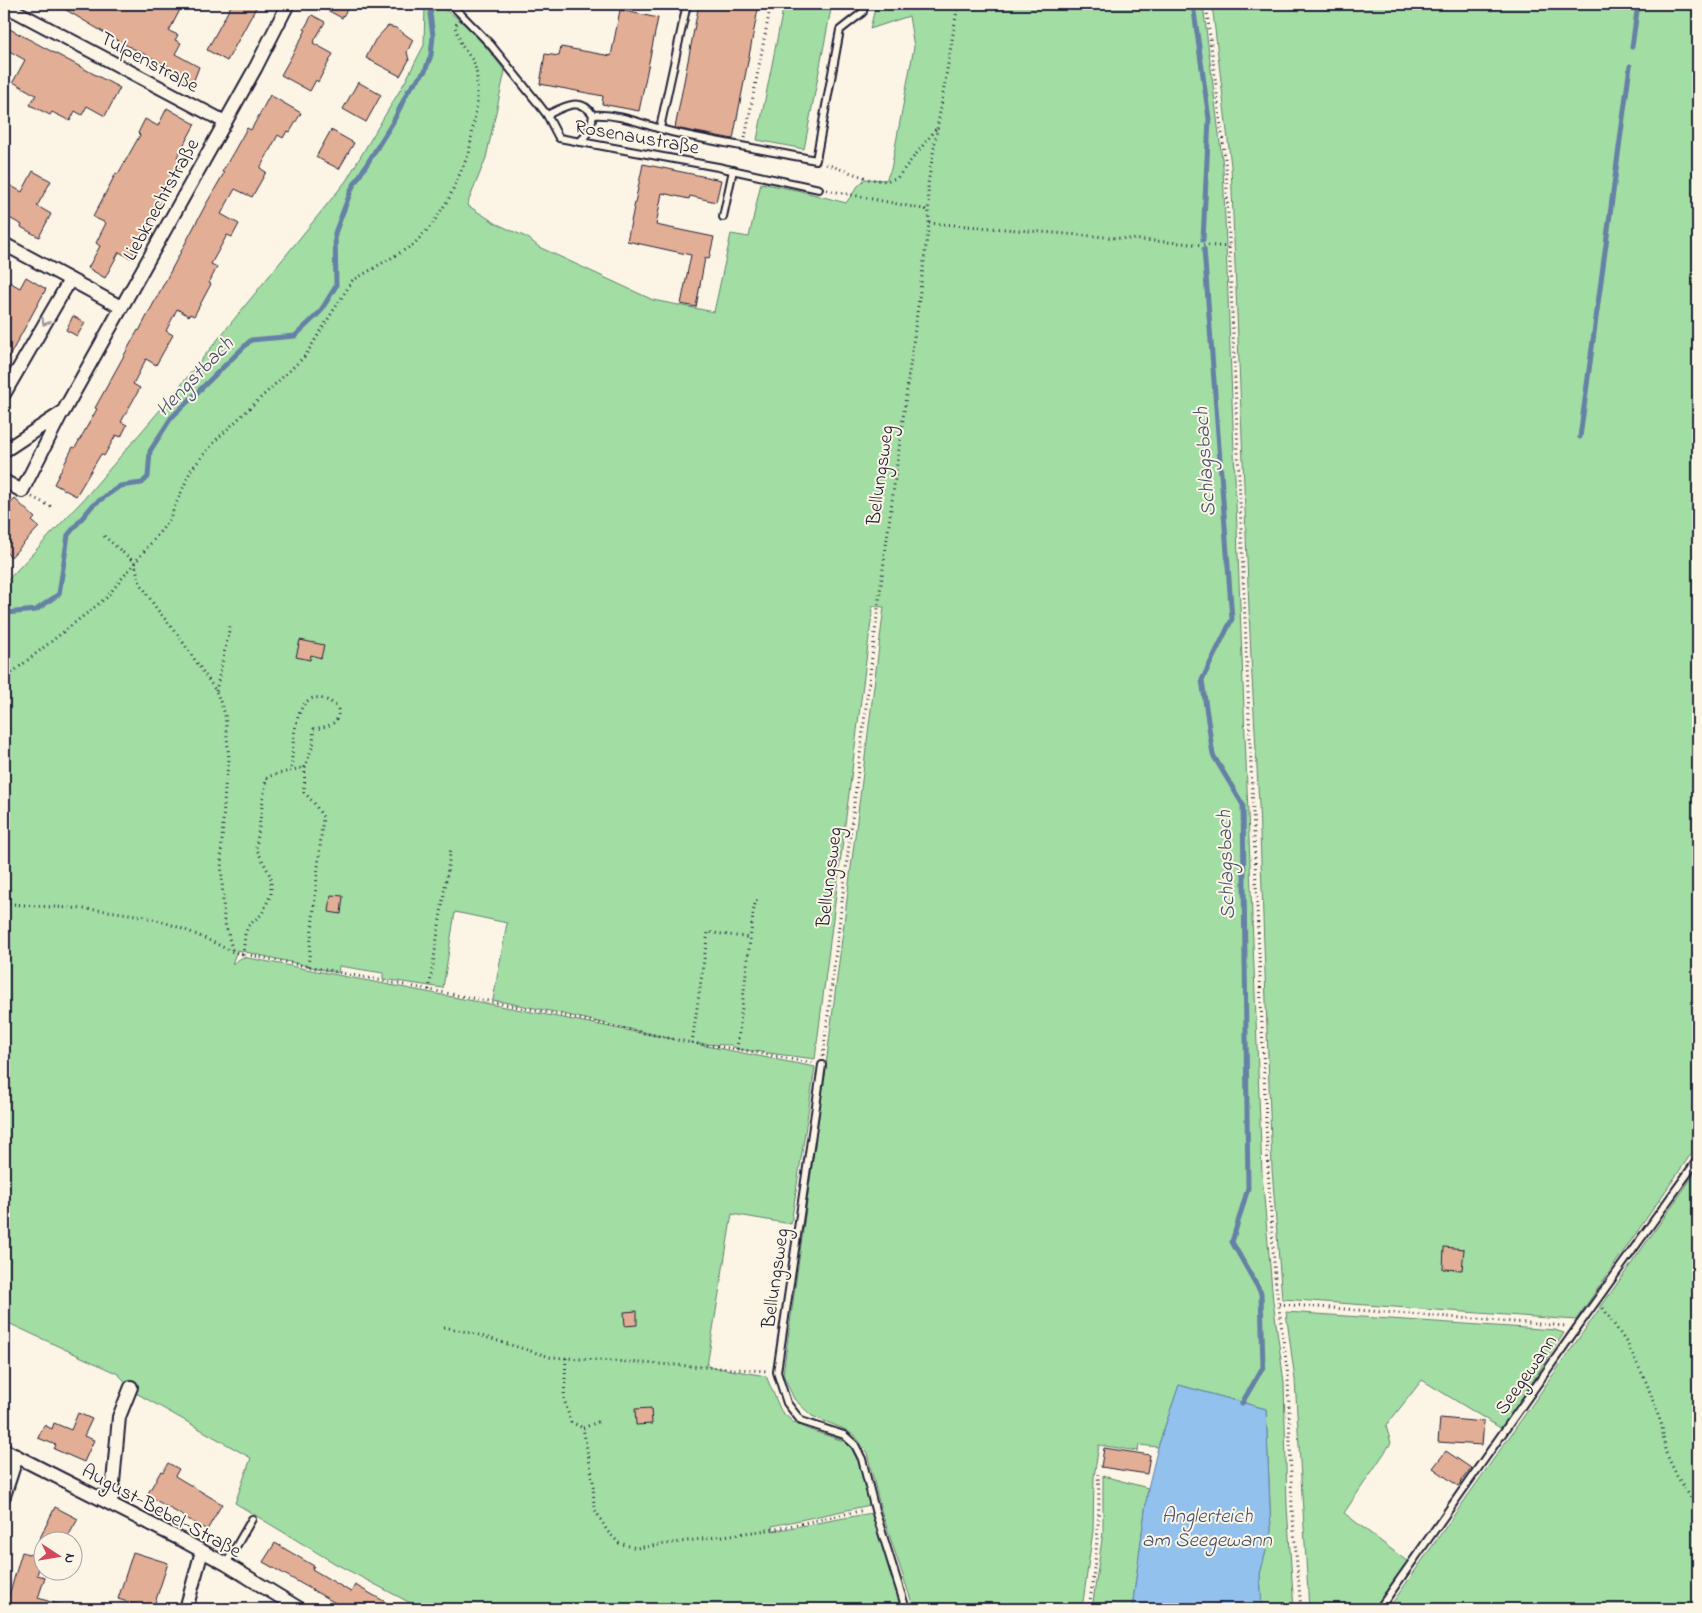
<svg xmlns="http://www.w3.org/2000/svg" width="1702" height="1613" viewBox="0 0 1702 1613" font-family="'Indie Flower',sans-serif">
	<rect width="100%" height="100%" fill="#fcf5e5"/>
	<filter id="ink" filterUnits="userSpaceOnUse"><feTurbulence type="fractalNoise" baseFrequency=".02" numOctaves="2"/><feDisplacementMap in="SourceGraphic" scale="10" xChannelSelector="R" yChannelSelector="G"/><feConvolveMatrix kernelMatrix="1 2 1 2 8 2 1 2 1" color-interpolation-filters="sRGB"/></filter>
	<g filter="url(#ink)">
		<g fill="#a2dda4" stroke="#628070" fill-rule="evenodd">
			<path d="M425,4C455,4 488,50 505,71L486,158L467,205L497,224L528,238L539,247L653,300L714,312L731,234L749,237L761,183L801,191L846,203L858,186L865,179L886,180L891,169L914,47L909,16L870,29L876,4H1203L1223,167L1262,1174L1273,1301L1284,1382L1287,1506L1294,1609H1262L1260,1574L1271,1531L1266,1409L1179,1385L1158,1447L1139,1445L1138,1451L1099,1445L1094,1477L1093,1531L1082,1609H914L881,1510L867,1453L856,1437L844,1429L812,1416L794,1399L783,1374L826,1065L884,607L873,606L815,1059L737,1049L731,1045L696,1044L815,1067L791,1224L732,1214L707,1366L766,1376L781,1411L794,1423L810,1430L844,1441L852,1449L859,1461L870,1505L772,1526L773,1531L872,1513L902,1609H422L336,1564L235,1503L251,1458L136,1393L118,1374L4,1321V584L83,500L172,396L346,181L406,80L424,45ZM455,912L507,923L493,1000L555,1012L673,1039L243,957L232,964L237,950L338,973L339,966L383,973V979L443,988Z"/>
			<polygon points="784,4 803,4 831,9 804,149 757,140"/>
			<polygon points="1212,4 1698,4 1698,1144 1576,1320 1282,1299 1272,1169 1259,805 1251,658 1231,166"/>
			<polygon points="1698,1169 1698,1609 1388,1609"/>
			<polygon points="1286,1312 1555,1330 1564,1333 1502,1429 1422,1380 1386,1426 1391,1443 1344,1513 1408,1562 1375,1609 1309,1609 1295,1380"/>
			<polygon points="1103,1476 1148,1488 1132,1609 1092,1609 1103,1532"/>
		</g>
		<polygon fill="#91c1ec" stroke="#6581a5" points="1179,1385 1266,1409 1271,1531 1260,1574 1262,1609 1132,1609 1148,1488 1158,1447"/>
		<g fill="none" stroke-linecap="round" stroke-linejoin="round">
			<g stroke="#6581a5" stroke-width="5">
				<polyline points="1193,4 1209,119 1203,240"/>
				<polyline points="1632,47 1638,4"/>
				<polyline points="1204,249 1232,619 1202,680 1213,755 1243,805 1248,1188 1232,1242 1261,1293 1263,1367 1242,1403"/>
				<polyline points="1580,437 1630,66"/>
				<polyline points="4,615 6,613 36,610 59,594 68,535 93,505 120,486 142,483 148,477 150,451 171,418 251,340 295,336 320,312 336,286 335,233 352,188 393,122 408,91 425,71 431,55 433,36 430,14 433,4"/>
			</g>
		</g>
		<g fill="#e2ae95" stroke="#22223b">
			<polygon points="56,4 183,4 169,31 178,35 175,40 181,43 175,54 199,67 192,85 166,71 168,66 120,42"/>
			<polygon points="232,4 258,4 227,61 207,50"/>
			<polygon points="316,4 350,4 342,18"/>
			<polygon points="699,4 759,4 733,139 675,128"/>
			<polygon points="620,10 658,18 639,111 602,104 603,96 540,84 545,54 559,56 561,47 611,56"/>
			<polygon points="312,15 325,22 313,43 333,54 318,82 316,80 310,91 281,75 306,30 304,29"/>
			<polygon points="4,26 120,88 105,116 87,106 82,115 75,111 70,121 52,112 50,115 30,105 36,95 13,82 25,60 4,48"/>
			<polygon points="388,26 396,28 413,40 407,52 409,60 400,76 366,58 375,40"/>
			<polygon points="358,82 381,95 366,122 343,109"/>
			<polygon points="270,95 301,113 290,132 287,131 283,138 278,135 260,168 266,172 252,197 235,189 221,214 239,224 232,237 227,235 211,264 217,267 209,283 211,284 194,316 190,314 189,316 177,309 166,331 173,335 156,365 146,359 133,384 140,388 121,422 127,425 121,437 116,435 104,456 101,454 76,496 54,484 73,447 75,448 97,409 95,408 138,330 139,331 205,206 224,173 222,172 233,153 247,128 251,130"/>
			<polygon points="167,108 195,124 177,157 184,161 131,258 119,252 105,278 88,268 100,246 96,243 106,223 93,217 116,173 118,174 140,135 138,133 145,119 158,126"/>
			<polygon points="331,130 354,143 339,169 316,157"/>
			<polygon points="643,164 721,180 716,202 690,196 689,199 662,193 656,225 714,237 709,259 705,258 696,307 681,304 691,255 627,241"/>
			<polygon points="33,171 51,181 37,206 51,214 39,237 21,227 22,225 4,215 4,182 22,192"/>
			<polygon points="26,277 46,289 4,366 4,279 20,288"/>
			<polygon points="73,316 85,323 77,336 66,330"/>
			<polygon points="15,499 35,518 32,521 39,527 11,557 4,550 4,510"/>
			<polygon points="300,640 324,645 321,658 311,655 310,660 296,657"/>
			<polygon points="331,895 343,896 341,914 329,912"/>
			<polygon points="1444,1247 1464,1249 1462,1270 1443,1269"/>
			<polygon points="637,1311 637,1325 625,1326 624,1312"/>
			<polygon points="651,1408 652,1424 636,1425 635,1409"/>
			<polygon points="78,1413 92,1419 84,1436 94,1440 84,1462 54,1449 56,1445 38,1438 44,1425 52,1429 54,1423 71,1430"/>
			<polygon points="1440,1418 1484,1422 1482,1445 1438,1442"/>
			<polygon points="1104,1448 1150,1455 1147,1474 1101,1467"/>
			<polygon points="1446,1451 1471,1468 1458,1486 1433,1468"/>
			<polygon points="168,1463 179,1469 175,1476 222,1504 207,1530 147,1495 161,1471 163,1472"/>
			<polygon points="55,1507 78,1519 66,1540 39,1540"/>
			<polygon points="275,1543 314,1566 312,1569 351,1592 355,1585 398,1609 346,1609 263,1562"/>
			<polygon points="22,1552 42,1558 37,1575 45,1577 38,1598 64,1606 63,1609 5,1609"/>
			<polygon points="133,1552 168,1563 153,1609 133,1609 134,1604 118,1599"/>
		</g>
		<g fill="none" stroke-linecap="round" stroke-linejoin="round">
			<g stroke="#22223b" stroke-width="10">
				<g id="service">
					<polyline points="451,4 490,44 537,102 547,115 559,138 718,167 819,189"/>
					<path d="M547,115C563,107 581,96 593,115C591,127 589,134 579,142"/>
					<path d="M593,115C622,113 648,127 676,133C722,143 769,151 816,160L840,30L863,12L864,4"/>
					<polyline points="660,128 687,4"/>
					<polyline points="723,217 733,170"/>
					<polyline points="822,1065 777,1372 787,1403 801,1421 844,1435 855,1445 862,1459 875,1510 906,1609"/>
					<polyline points="226,1564 252,1519"/>
					<polyline points="1379,1609 1576,1329 1698,1159"/>
				</g>
			</g>
			<g stroke="#22223b" stroke-width="16">
				<g id="minor">
					<polyline points="4,5 225,122"/>
					<polyline points="4,244 121,307"/>
					<polyline points="4,394 70,280"/>
					<polyline points="4,451 63,412 256,67 288,4"/>
					<polyline points="4,481 22,491 61,414"/>
					<polyline points="4,1450 180,1539 226,1564 300,1609"/>
					<polyline points="4,1496 17,1456"/>
					<polyline points="111,1504 119,1417 131,1387"/>
					<polyline points="186,1609 202,1551"/>
				</g>
			</g>
			<g stroke="#22223b" stroke-width="3" stroke-dasharray="1 4" stroke-linecap="butt">
				<polyline points="1206,4 1226,167 1268,1169 1275,1278 1288,1376 1292,1509 1301,1609"/>
				<polyline points="745,138 771,4"/>
				<polyline points="826,164 869,179 886,181 897,178 936,129"/>
				<polyline points="827,190 928,210"/>
				<polyline points="929,223 1230,247"/>
				<polyline points="32,497 52,507"/>
				<polyline points="104,536 135,563 139,581 156,608 178,635 216,691 225,714 229,759 225,787 221,859 224,920 233,952"/>
				<polyline points="4,679 106,598 168,522 191,470 217,439 305,356 352,281 413,245 432,225 449,198 469,153 477,103 477,75 474,62 462,46 455,27 457,23"/>
				<polyline points="216,691 230,626"/>
				<polyline points="305,767 304,792 314,803 323,817 308,968"/>
				<path d="M4,903C46,908 87,907 129,914C165,919 201,936 233,952L555,1014L692,1043L737,1049L812,1063"/>
				<path d="M243,955L245,935L248,926L262,914L271,894V877L256,848L266,779L270,776L305,767L314,742L313,737L314,729C326,726 340,726 338,709C334,703 327,699 319,698C292,694 293,753 291,770"/>
				<polyline points="429,990 451,848"/>
				<polyline points="692,1043 708,932 750,938"/>
				<polyline points="737,1049 754,907 756,901 761,899"/>
				<polyline points="823,1056 881,584 929,223 928,184 958,4"/>
				<polyline points="1279,1304 1566,1326"/>
				<polyline points="1603,1308 1628,1345 1647,1384 1662,1426 1665,1451 1677,1476 1698,1509"/>
				<polyline points="444,1327 472,1333 550,1357 767,1371"/>
				<polyline points="566,1358 564,1399 571,1422 583,1428"/>
				<polyline points="598,1422 583,1428 593,1480 594,1508 608,1532 619,1543 636,1548 775,1529 864,1510"/>
				<polyline points="833,1609 849,1605 869,1609"/>
				<path d="M1089,1609C1095,1563 1101,1521 1098,1474"/>
			</g>
			<use href="#service" stroke="#fcf5e5" stroke-width="6"/>
			<use href="#minor" stroke="#fcf5e5" stroke-width="12"/>
		</g>
		<defs><path id="oneway-chevron" d="M-2-3.5L2.5 0L-2 3.5" fill="none" stroke-width="1.6" stroke-linecap="round" stroke-linejoin="round" transform="scale(1.25)"/></defs>
		<use stroke="#9a9698" href="#oneway-chevron" transform="translate(45 322) rotate(120)"/>
	</g>
	<g text-anchor="middle" stroke-width="4" stroke-linejoin="round" paint-order="stroke">
		<g font-size="20" fill="#22223b" stroke="#fcf5e5">
			<text transform="translate(150 61) rotate(28)" y="7">Tulpenstraße</text>
			<text transform="translate(637 136) rotate(10)" y="7">Rosenaustraße</text>
			<text transform="translate(160 199) rotate(-61)" y="7">Liebknechtstraße</text>
			<text transform="translate(879 475) rotate(-82)" y="7">Bellungsweg</text>
			<text transform="translate(828 877) rotate(-83)" y="7">Bellungsweg</text>
			<text transform="translate(774 1278) rotate(-82)" y="7">Bellungsweg</text>
			<text transform="translate(1525 1374) rotate(-55)" y="7">Seegewann</text>
			<text transform="translate(162 1510) rotate(28)" y="7">August-Bebel-Straße</text>
		</g>
		<g font-size="21" font-style="italic" fill="#435270" stroke="#fcf5e5">
			<text transform="translate(194 376) rotate(-46)" y="7">Hengstbach</text>
			<text transform="translate(1204 462) rotate(-94)" y="7">Schlagsbach</text>
			<text transform="translate(1225 865) rotate(-92)" y="7">Schlagsbach</text>
			<text x="1207" y="1522">Anglerteich<tspan x="1207" dy="24">am Seegewann</tspan></text>
		</g>
	</g>
	<rect width="1702" height="1613" fill="none" stroke="#fcf5e5" stroke-width="20"/>
	<rect x="10" y="10" width="1682" height="1593" fill="none" stroke="#22223b" stroke-width="2" filter="url(#ink)"/>
	<g transform="translate(58 1556) rotate(102)"><circle r="24" fill="#fcf5e5" stroke="#a5a1a1"/>
	<path d="M0-4L9 19L0 12L-9 19Z" fill="#d1495b"/>
	<text y="-8" font-size="14" font-weight="bold" text-anchor="middle" fill="#22223b">N</text>
	</g>
</svg>
